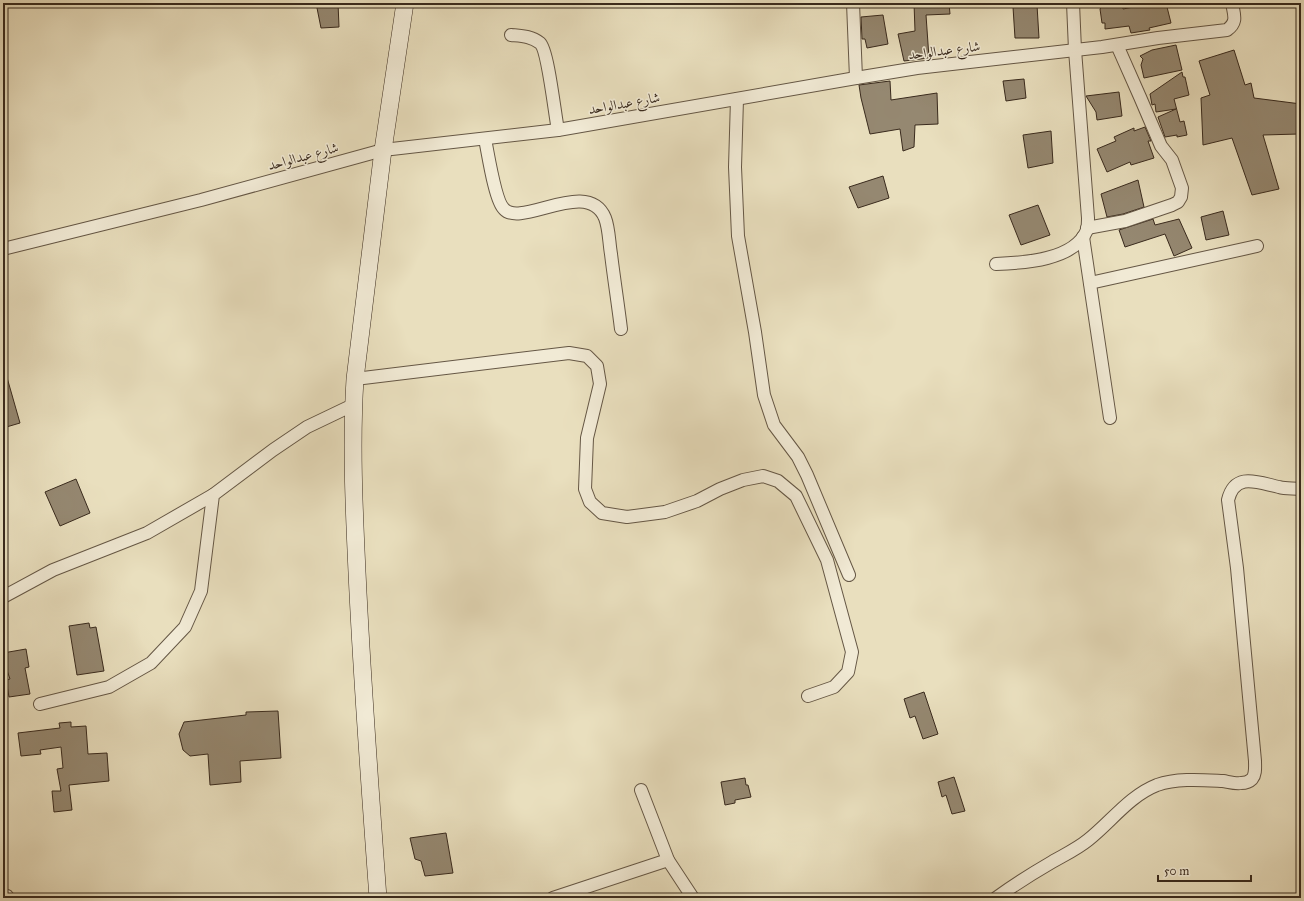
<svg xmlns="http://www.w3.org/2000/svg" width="1304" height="901" viewBox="0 0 1304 901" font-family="'IM FELL Great Primer',Amiri,serif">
	<rect width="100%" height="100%" fill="#e9dfbe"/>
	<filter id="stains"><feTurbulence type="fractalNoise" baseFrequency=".005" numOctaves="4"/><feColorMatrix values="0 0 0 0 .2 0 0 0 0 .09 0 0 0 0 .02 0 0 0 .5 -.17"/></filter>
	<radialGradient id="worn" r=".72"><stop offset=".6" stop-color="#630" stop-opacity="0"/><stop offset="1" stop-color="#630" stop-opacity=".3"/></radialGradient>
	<g fill="#958871" stroke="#392a1d">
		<polygon points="316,3 338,3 339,27 321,28"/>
		<polygon points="914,3 949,3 950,14 926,15 929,58 904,61 898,34 915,31"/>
		<polygon points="1104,3 1123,3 1123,9 1149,4 1148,3 1166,3 1171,23 1149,28 1150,30 1131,33 1129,26 1105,29 1105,23 1102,23 1100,9"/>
		<polygon points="1037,5 1039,38 1015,38 1013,7"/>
		<polygon points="883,15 888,44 867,48 865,39 862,39 861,17"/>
		<polygon points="1176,45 1182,70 1144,78 1141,65 1143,59 1140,56 1152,50"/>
		<polygon points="1234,50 1245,85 1251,83 1254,98 1301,104 1301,123 1299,134 1263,135 1279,189 1252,195 1232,138 1203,145 1201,98 1210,95 1199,61"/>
		<polygon points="1182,72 1183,77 1185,77 1189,95 1174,99 1180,122 1184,121 1187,135 1177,137 1177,135 1165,137 1158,117 1176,109 1156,112 1155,104 1152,105 1150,94"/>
		<polygon points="1024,79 1026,98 1006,101 1003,81"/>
		<polygon points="890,81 891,100 937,93 938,124 915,125 914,147 903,151 900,129 870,134 861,98 859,85"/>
		<polygon points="1119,92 1122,116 1097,120 1096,112 1086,96"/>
		<polygon points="1145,127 1151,141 1148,141 1154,158 1131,165 1130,162 1107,172 1097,149 1116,141 1114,137 1134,128 1134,131"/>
		<polygon points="1051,131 1053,163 1028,168 1023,135"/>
		<polygon points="883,176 889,198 858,208 849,187"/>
		<polygon points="1138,180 1144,207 1123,214 1107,217 1101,194"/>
		<polygon points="1038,205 1050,235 1021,245 1009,215"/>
		<polygon points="1223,211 1229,235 1206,240 1201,217"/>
		<polygon points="1153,219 1155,225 1179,219 1192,248 1174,256 1165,234 1125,247 1119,230"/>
		<polygon points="3,374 6,374 20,423 3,428"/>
		<polygon points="76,479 90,513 60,526 45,492"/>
		<polygon points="89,623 90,628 96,627 104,671 77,675 69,626"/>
		<polygon points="26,649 29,667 25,668 30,694 9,697 6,680 10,679 3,659 3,653"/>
		<polygon points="924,692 938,734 923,739 915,716 910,718 904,699"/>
		<polygon points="278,711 281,758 240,761 241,782 210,785 208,754 190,756 183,750 179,734 184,722 246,715 246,712"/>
		<polygon points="71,722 71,727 86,726 88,754 107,753 109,781 69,785 72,810 54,812 52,791 61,791 57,769 63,768 61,747 40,750 41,754 21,756 18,733 60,728 59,723"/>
		<polygon points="954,777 965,811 952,814 946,795 942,797 938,782"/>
		<polygon points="745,778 746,785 748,785 751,797 735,800 735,803 725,805 721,782"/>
		<polygon points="446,833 453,873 425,876 421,861 415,859 410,838"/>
	</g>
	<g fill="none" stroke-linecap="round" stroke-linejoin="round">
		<g stroke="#655745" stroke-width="14">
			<g id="street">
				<polyline points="853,3 856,78"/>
				<path d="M511,35C522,36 531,36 540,43C548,50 555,116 558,130"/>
				<polyline points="737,99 735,167 738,236 755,332 764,395 774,425 798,457 807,475 849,575"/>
				<path d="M485,139C488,153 495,201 504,209C521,228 588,177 605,218C609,228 609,242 611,254C614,279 618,304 621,329"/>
				<polyline points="1087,228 1125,221 1172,205 1178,202 1181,197 1182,188 1172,160 1161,146 1140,97 1117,45"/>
				<polyline points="1083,237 1110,418"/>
				<path d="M3,249L201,200L383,150L558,130L856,78L917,68L1102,47L1158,38L1227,30C1238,22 1234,15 1232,3"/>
				<path d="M996,264C1024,263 1075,260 1087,230C1088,226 1088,222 1088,218L1075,50L1073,3"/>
				<polyline points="1090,283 1257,246"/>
				<polyline points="355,379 569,353 587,356 597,366 600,384 587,438 585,489 590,502 602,513 627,517 665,512 697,501 720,489 743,480 763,476 778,481 796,496 827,560 852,652 848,672 834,687 808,696"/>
				<polyline points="3,597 53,570 147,533 213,495"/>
				<polyline points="40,704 109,687 151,663 185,627 201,591 213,495 273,450 307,427 353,405"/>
				<polyline points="641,790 668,860 693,898"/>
				<polyline points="7,896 8,898"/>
				<polyline points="553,898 668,860"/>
				<path d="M996,898C1014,885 1033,873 1052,862C1064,855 1077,849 1088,840C1111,822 1129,796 1157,785C1177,778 1202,780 1223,781C1229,782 1236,784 1241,783C1245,783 1249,782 1252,779C1256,774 1255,767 1255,761L1237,568L1228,500C1235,471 1259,483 1279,487C1286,489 1293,488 1301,489"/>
			</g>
		</g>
		<g stroke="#392a1d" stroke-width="18">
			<path id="secondary" d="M378,898C370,789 362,681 357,572C354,508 351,443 355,379L383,150L405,3"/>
		</g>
		<use href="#street" stroke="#f1ead5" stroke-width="12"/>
		<use href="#secondary" stroke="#f1ead5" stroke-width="17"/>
	</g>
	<g text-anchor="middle" stroke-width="3" stroke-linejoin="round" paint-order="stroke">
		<g font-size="14" fill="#392a1d" stroke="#f1ead5">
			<text transform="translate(944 50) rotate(-7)" y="5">شارع عبدالواحد</text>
			<text transform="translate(624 103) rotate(-10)" y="5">شارع عبدالواحد</text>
			<text transform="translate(303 156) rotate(-15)" y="5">شارع عبدالواحد</text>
		</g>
	</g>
	<rect width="1304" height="901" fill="none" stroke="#e9dfbe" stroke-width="16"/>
	<rect x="4" y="4" width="1296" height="893" fill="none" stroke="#392a1d" stroke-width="2"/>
	<rect x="8" y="8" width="1288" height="885" fill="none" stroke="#392a1d"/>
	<path d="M1158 875v6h93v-6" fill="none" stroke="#392a1d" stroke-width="2"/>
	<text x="1164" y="875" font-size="12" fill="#392a1d" stroke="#f1ead5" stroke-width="3" paint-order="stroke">50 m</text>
	<rect width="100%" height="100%" filter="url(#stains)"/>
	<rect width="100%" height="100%" fill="url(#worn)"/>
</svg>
